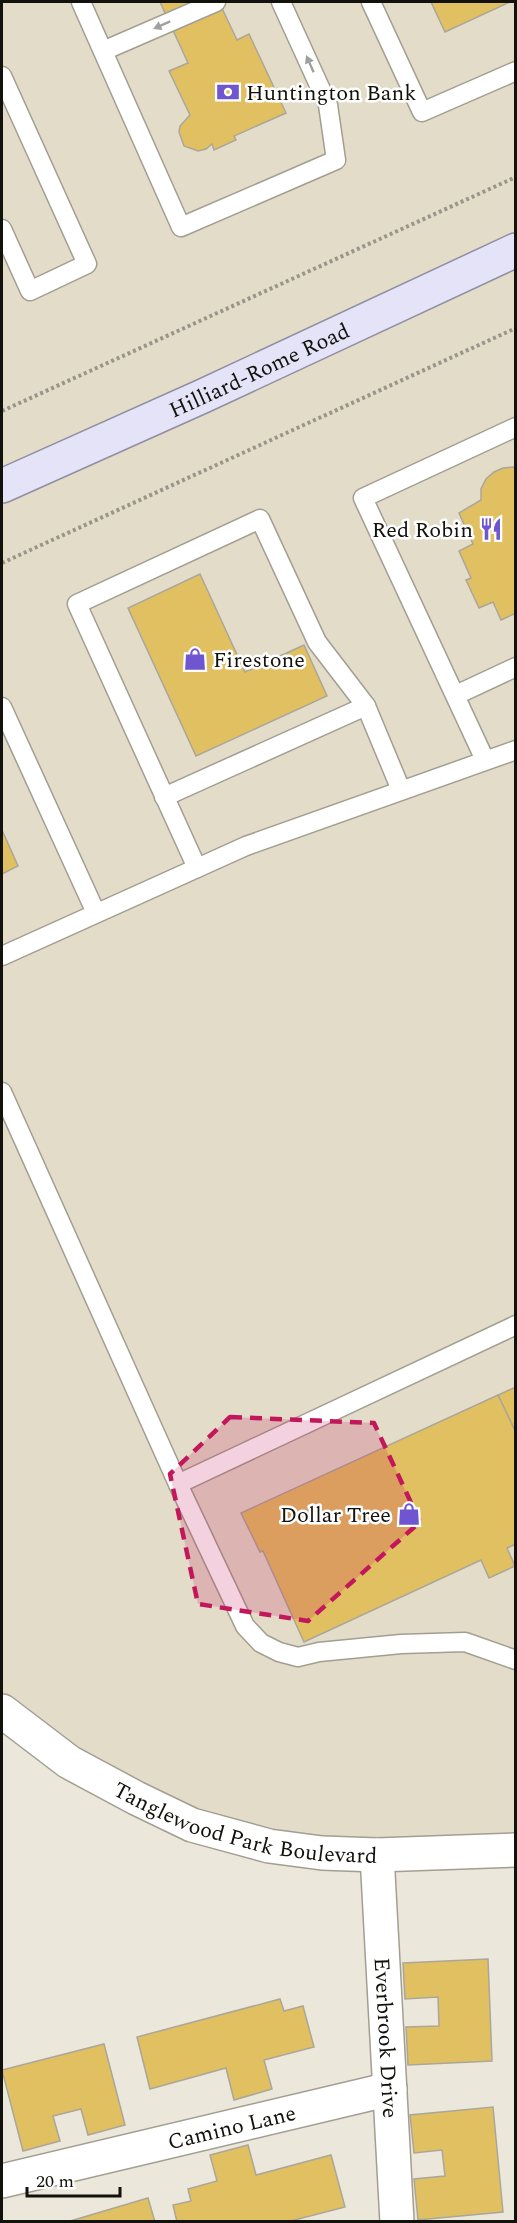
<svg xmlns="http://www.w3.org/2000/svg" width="517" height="2223" viewBox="0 0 517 2223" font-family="Spectral,serif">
	<rect width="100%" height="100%" fill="#ebe7da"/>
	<polygon fill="#e3dcc8" points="2,2 515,2 515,1850 411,1854 192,1825 2,1711"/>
	<g fill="#e1c061" stroke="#aba69a" stroke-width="1.5">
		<polygon points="160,2 219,2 237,40 249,34 286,113 234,136 236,140 214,150 212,144 206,149 198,151 184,146 179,132 180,126 190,115 169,71 188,63"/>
		<polygon points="431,2 510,2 445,32"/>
		<polygon points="514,467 516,468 516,613 501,620 493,602 479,608 466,580 471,578 459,551 473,544 459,513 481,500 481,489 486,479 494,472 503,468"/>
		<polygon points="200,574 245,672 304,645 327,696 196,756 128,608"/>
		<polygon points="2,830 18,866 2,874"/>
		<polygon points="516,1387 516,1433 498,1395"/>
		<polygon points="498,1395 516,1433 516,1544 507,1548 515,1566 489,1578 481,1560 304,1642 263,1551 260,1552 241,1513"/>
		<polygon points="488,1959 492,2061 408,2065 406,2027 439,2026 438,1997 405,1999 403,1963"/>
		<polygon points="280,1999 284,2011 303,2006 314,2047 264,2060 272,2089 234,2100 226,2068 150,2089 137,2037"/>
		<polygon points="104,2044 125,2125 88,2135 81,2109 53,2116 60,2141 23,2151 2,2070"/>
		<polygon points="493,2107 503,2212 418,2220 414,2179 445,2176 442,2150 414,2153 410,2115"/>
		<polygon points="248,2145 256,2175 331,2155 345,2207 287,2222 177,2222 173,2205 191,2201 188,2189 217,2181 210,2155"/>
		<polygon points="148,2198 155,2222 67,2222"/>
	</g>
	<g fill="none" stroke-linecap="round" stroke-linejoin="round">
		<g stroke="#a29e92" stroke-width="21">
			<g id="lane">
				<polyline points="81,2 181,227 336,160 328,105 281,2"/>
				<polyline points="371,2 422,112 516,71"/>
				<polyline points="103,51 216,2"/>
				<polyline points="2,76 87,264 30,291 2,229"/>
				<polyline points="456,695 516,667"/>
				<polyline points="2,707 96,913"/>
				<polyline points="485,760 363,498 516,427"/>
				<polyline points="164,797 366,706"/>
				<polyline points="197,868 77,604 260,519 317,642 366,706 401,790"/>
				<polyline points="2,956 246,846 516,750"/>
				<polyline points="2,1092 178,1484 516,1325"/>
				<polyline points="178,1484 245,1626 261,1643 279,1652 298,1657 319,1652 401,1644 465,1642 516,1660"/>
			</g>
		</g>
		<g stroke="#a29e92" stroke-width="36">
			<g id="street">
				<path id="s1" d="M2,1711L69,1762L136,1798L192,1825L269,1846L322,1853L377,1855L516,1850"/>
				<path id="s2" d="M377,1855L397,2222"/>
				<path id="s3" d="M2,2181L390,2089"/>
			</g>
		</g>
		<g stroke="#908ea2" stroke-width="36">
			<g id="primary">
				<path id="s4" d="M2,486L203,396L516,250"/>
			</g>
		</g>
		<g stroke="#98958b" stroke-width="4" stroke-dasharray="3 3" stroke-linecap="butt">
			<polyline points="2,411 516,177"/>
			<polyline points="2,563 516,328"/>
		</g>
		<use href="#lane" stroke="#fff" stroke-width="18"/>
		<use href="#street" stroke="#fff" stroke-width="33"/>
		<use href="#primary" stroke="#e5e3f7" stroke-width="33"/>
	</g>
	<defs><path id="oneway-solid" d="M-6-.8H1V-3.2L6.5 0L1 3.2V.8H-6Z" transform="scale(1.5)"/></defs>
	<g fill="#a0a09e">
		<use href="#oneway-solid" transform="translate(162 25) rotate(156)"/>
		<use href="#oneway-solid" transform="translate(310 64) rotate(-114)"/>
	</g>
	<path fill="#c2185b" fill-opacity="0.2" stroke="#c2185b" stroke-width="4.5" stroke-dasharray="12 8" stroke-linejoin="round" d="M230,1417L374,1423L420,1522L308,1621L198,1604L170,1474Z"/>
	<defs>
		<g id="bank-bare" transform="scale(1.8)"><path d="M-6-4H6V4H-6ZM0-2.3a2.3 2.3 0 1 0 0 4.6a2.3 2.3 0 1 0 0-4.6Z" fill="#6f55cf" stroke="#fff" stroke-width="2.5" paint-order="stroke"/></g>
		<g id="restaurant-bare" transform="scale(1.8)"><path d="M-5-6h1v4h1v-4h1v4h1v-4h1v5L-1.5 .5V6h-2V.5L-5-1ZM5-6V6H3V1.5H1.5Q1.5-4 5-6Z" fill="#6f55cf" stroke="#fff" stroke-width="2.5" paint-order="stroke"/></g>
		<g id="shop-bare" transform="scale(1.8)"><path d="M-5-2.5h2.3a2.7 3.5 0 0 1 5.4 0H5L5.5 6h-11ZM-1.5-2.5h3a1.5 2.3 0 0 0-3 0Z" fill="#6f55cf" stroke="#fff" stroke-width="2.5" paint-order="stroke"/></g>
	</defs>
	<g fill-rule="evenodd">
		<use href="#bank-bare" x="228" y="92"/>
		<use href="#restaurant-bare" x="491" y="529"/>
		<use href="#shop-bare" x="195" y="659"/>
		<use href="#shop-bare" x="409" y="1514"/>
	</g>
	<g text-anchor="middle" stroke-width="5" stroke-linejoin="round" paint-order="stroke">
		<g font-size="22" fill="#12110c" stroke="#fff" text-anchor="start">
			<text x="246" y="100">Huntington Bank</text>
			<text x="473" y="537" text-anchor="end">Red Robin</text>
			<text x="213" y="667">Firestone</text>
			<text x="391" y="1522" text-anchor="end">Dollar Tree</text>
		</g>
		<g font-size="22" fill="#12110c" stroke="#fff">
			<text dy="8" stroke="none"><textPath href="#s4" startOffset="282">Hilliard-Rome Road</textPath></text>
			<text dy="8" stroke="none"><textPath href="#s1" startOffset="274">Tanglewood Park Boulevard</textPath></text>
			<text dy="8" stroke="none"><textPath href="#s2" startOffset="183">Everbrook Drive</textPath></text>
			<text dy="8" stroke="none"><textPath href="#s3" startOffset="236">Camino Lane</textPath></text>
		</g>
	</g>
	<rect width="517" height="2223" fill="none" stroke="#12110c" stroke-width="6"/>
	<path d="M27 2187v9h93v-9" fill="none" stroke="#12110c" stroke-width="3"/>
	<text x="36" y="2187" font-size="18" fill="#12110c" stroke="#ffffff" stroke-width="4.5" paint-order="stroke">20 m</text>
</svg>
